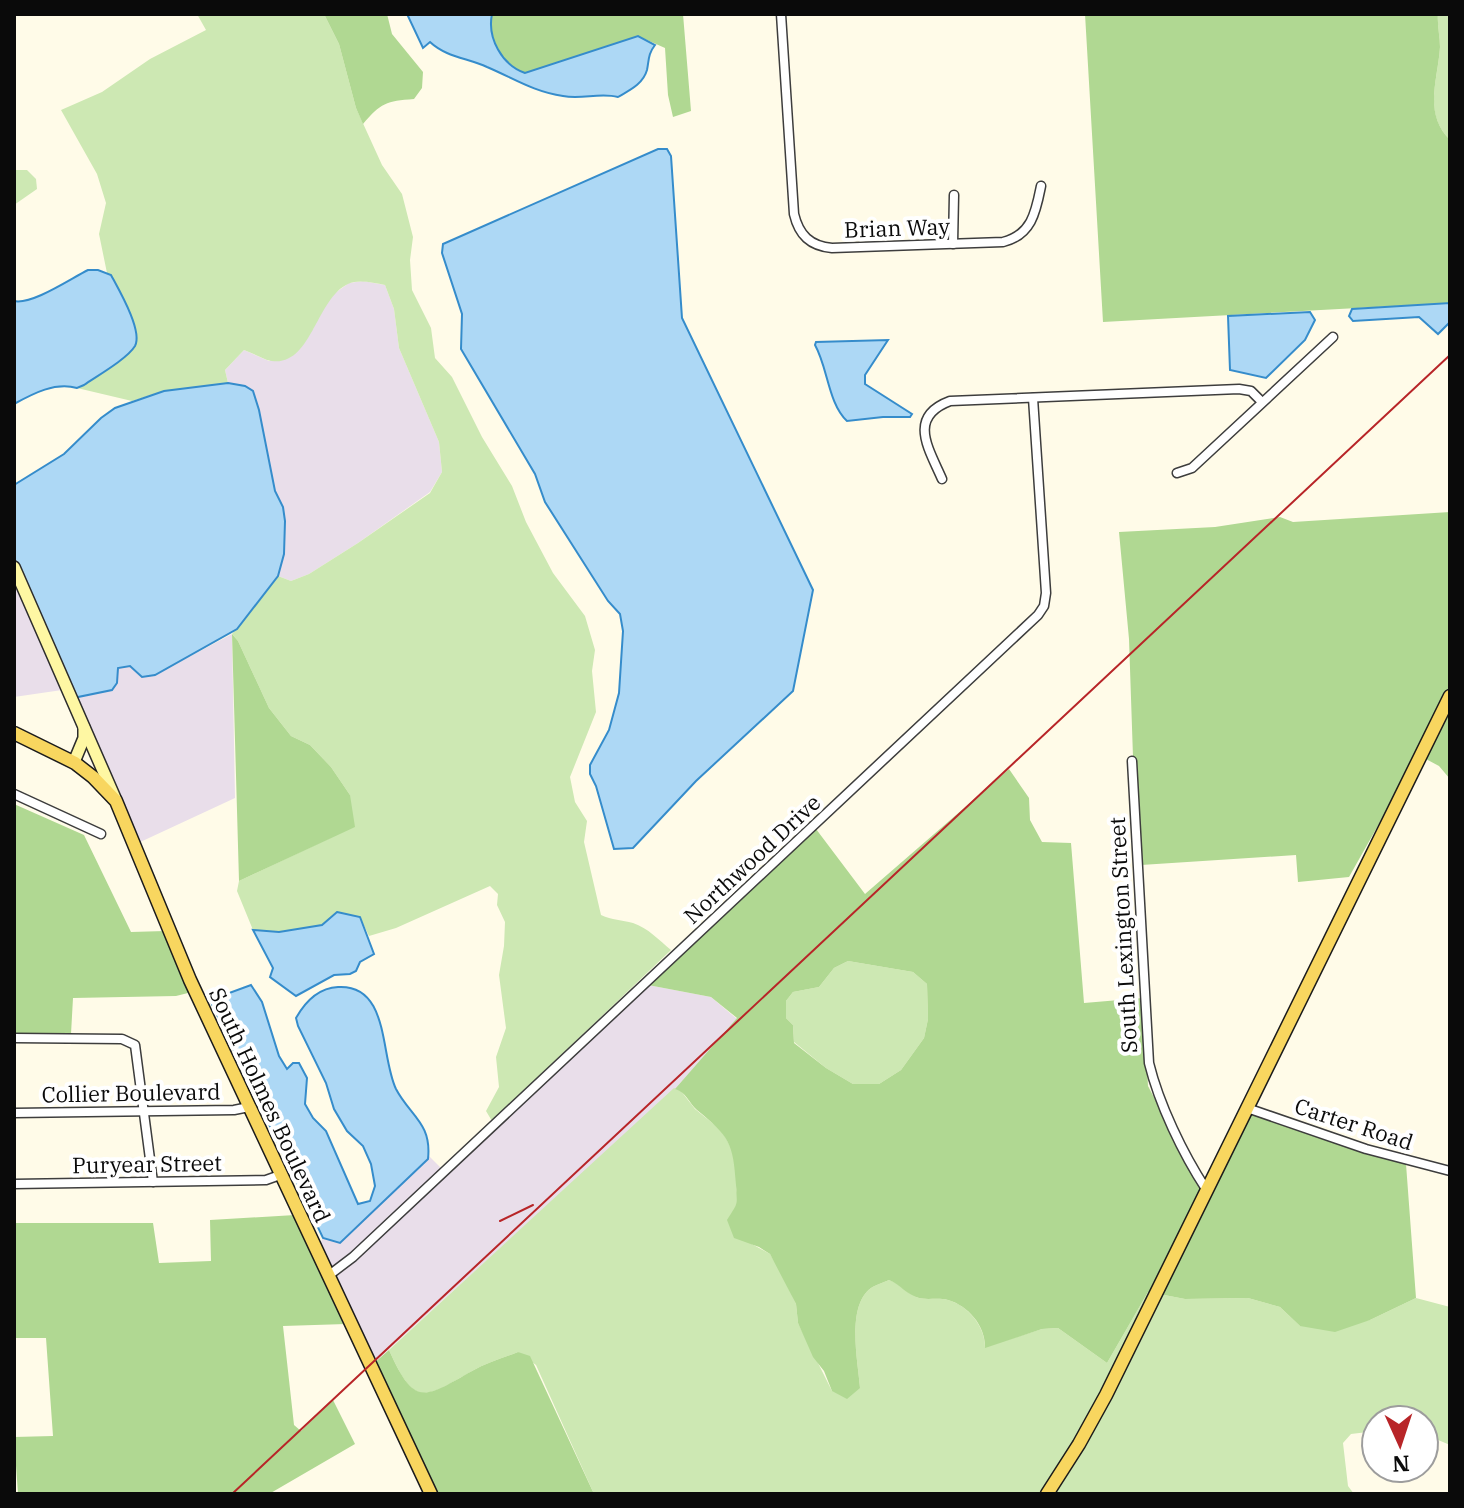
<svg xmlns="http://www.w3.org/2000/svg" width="1464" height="1508" viewBox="0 0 1464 1508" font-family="'IBM Plex Serif',serif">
	<rect width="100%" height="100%" fill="#fffbe8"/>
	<g fill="#e9deea">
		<polygon points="363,281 385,285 394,309 399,348 439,442 442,472 430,492 358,543 309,574 291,581 278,576 284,554 285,521 283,507 275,491 259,410 245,386 228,383 225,370 244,350 269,361 313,329 319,313 335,293 349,283"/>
		<polygon points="14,577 62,690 14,697"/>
		<polygon points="232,634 235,798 136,844 73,698 112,690 116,683 117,668 130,666 142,677 155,675"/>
		<polygon points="648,985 711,997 737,1019 675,1089 373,1364 332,1277"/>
		<polygon points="429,1156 441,1168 350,1253 329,1270 318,1247 323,1238 340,1242"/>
	</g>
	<g fill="#cde8b3">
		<path d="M197,14H324L339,44L356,108L382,165L402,194L413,237L410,260L412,290L431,328L435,358L452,377L482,437L512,486L526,522L553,573L585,616L595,650L592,671L596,712L570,777L575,802L587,821L584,842L601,915C612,920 622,920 633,923C648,928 659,940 671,950L492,1121L486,1111L499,1087L496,1057L506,1028L499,975L504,946L505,922L497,905L498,894L490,886L396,928L369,936L360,917L337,912L322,925L279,932L253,930L237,891L239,881L330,838L350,795L331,767L310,745L291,736L269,708L238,641L232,634L278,576L291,581L309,574L358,543L430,493L442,472L439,442L399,348L394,309L385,285C373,283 359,279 348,284C315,299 311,372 267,360C260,357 252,353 244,350L225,370L228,383L164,391L132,401L77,388L84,385L136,329L111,275L107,273L99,234L106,203L97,174L61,110L102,92L150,59L206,30Z"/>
		<path d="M1438,14H1450V140C1423,113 1438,80 1440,47C1440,36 1437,25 1438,14Z"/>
		<polygon points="14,170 27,170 36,179 37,189 14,205"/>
		<polygon points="848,961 913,972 927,984 928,1019 924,1038 901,1070 879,1084 853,1084 826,1068 794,1042 793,1025 786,1018 786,1001 793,992 819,987 834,968"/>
		<path d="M674,1088L681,1091L695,1109L721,1130L732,1149L736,1166V1189L750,1243L770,1254L779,1269L796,1304L798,1323L832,1391L860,1388C858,1362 846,1306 871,1288C875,1285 883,1283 889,1280C901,1284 905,1292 916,1297C926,1301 937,1297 948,1300C969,1306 985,1327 985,1347L1042,1329L1058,1328L1107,1363L1148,1292H1151L1103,1393L1042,1494H594L536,1365L518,1352C503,1358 486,1363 472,1371C423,1399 415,1408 389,1350Z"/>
		<polygon points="1159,1294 1185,1299 1248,1298 1280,1307 1300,1326 1370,1320 1416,1298 1450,1307 1450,1445 1424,1434 1424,1420 1376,1420 1376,1431 1351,1434 1343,1443 1348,1486 1354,1494 1052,1494"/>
	</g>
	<g fill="#b0d892" fill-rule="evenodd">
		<path d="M324,14H387L392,34L423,72L422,88L414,99C386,101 381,103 363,124L356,108L339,44Z"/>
		<path d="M492,14H683L691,111L673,117L668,95L665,48L638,36L525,73C502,65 487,38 492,14Z"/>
		<path d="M1085,14H1438C1437,25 1440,36 1440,47C1438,80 1423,113 1450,140V303L1103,322Z"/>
		<polygon points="1450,512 1450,687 1411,767 1349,877 1298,882 1296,855 1141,865 1136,758 1133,757 1129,639 1119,532 1215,527 1280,517 1293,522"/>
		<polygon points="232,634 238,641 269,708 291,736 310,745 331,767 350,795 355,827 239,881"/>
		<polygon points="1450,704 1450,779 1439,766 1424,758"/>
		<path d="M1009,769L1029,798L1030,820L1042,842L1071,843L1084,1003L1143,998L1148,1086L1202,1190L1151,1292H1148L1107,1363L1058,1328L1042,1329L985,1348C986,1327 969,1306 948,1300C937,1297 926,1301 916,1297C905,1293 901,1285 889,1280C883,1283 875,1285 871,1288C846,1306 858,1362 860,1388L847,1399L832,1391L824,1371L813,1357L798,1323L796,1304L770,1254L759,1247L734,1238L727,1220C739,1201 737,1206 736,1185C733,1143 730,1137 697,1110C689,1103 686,1092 675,1089L737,1018L711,997L648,985L816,829L865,894ZM848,961L913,972L927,984L928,1019L924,1038L901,1070L879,1084H853L826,1068L794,1043L793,1025L786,1018V1001L793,992L819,987L834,968Z"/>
		<polygon points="14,804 84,835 131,932 165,931 192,992 176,996 73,998 71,1034 14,1034"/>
		<polygon points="1248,1113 1346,1142 1406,1164 1416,1298 1370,1320 1335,1332 1300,1326 1280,1307 1248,1298 1185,1299 1159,1294"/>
		<polygon points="295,1215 346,1324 283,1326 294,1425 301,1431 333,1400 355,1444 269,1494 18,1494 14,1437 53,1436 46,1338 14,1338 14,1223 153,1223 159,1263 211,1261 210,1220"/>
		<path d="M389,1350C415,1408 424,1398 472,1371C486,1363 503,1358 518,1352L530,1356L594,1494H434L373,1364Z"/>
	</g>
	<g fill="#add8f5" stroke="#358ccb" stroke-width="2">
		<path d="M407,14H492C487,38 502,65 525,73L638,36L655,45C648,54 649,60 647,70C643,84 630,90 618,97C599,92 582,100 563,96C534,92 513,78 487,67C467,58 446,57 430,42L423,48Z"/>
		<polygon points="658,149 667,149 671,156 682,318 813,590 793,691 696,781 633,848 614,849 596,786 590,774 590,765 609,730 619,693 623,631 620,614 608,601 545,502 535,474 461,349 462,314 442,253 443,244"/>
		<path d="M88,270H98L111,275C119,290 143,331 135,346C127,359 97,376 84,385L77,388C55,382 34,393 14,404V301C32,305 70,279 88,270Z"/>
		<polygon points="1450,303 1450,322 1438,334 1419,317 1353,321 1349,316 1352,309"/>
		<polygon points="1310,312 1315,320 1305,340 1268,376 1266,378 1230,370 1228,316"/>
		<path d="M888,340L865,375V384L912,414L910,417H883L847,421C828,403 828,368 815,345L816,342Z"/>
		<polygon points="228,383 245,386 253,391 259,410 275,491 283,507 285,521 284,554 278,576 237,629 155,675 142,677 130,666 118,668 117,683 112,690 73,698 14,559 14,485 64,454 101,418 115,408 164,391"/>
		<polygon points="337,912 360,917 374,954 360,962 356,971 350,974 334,975 296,996 270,977 273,968 253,930 279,932 322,925"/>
		<path d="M251,985L262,1002L279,1056L287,1069L293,1063H299L307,1078L305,1104L313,1118L326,1131L358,1204L370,1201L375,1186L371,1164L363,1146L347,1131L334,1109L326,1083L298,1026L296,1018C305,1002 319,988 338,987C390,984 380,1056 396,1089C410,1116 432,1123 428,1159L340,1243L323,1238L210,1000Z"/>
	</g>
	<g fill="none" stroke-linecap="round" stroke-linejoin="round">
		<g stroke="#3d3d3d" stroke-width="11">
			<g id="street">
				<path d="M781,14L794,214C799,235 810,246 832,248L1003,242C1032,235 1036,211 1041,186"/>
				<polyline points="953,244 954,195"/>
				<polyline points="1177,473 1192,468 1333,337"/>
				<path d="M942,479C929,449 907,417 950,401L1239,389L1251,391L1262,402"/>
				<path d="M1132,761L1149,1063C1159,1104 1183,1154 1206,1189"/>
				<polyline points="14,794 101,834"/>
				<polyline points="14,1038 122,1039 135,1045 153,1182"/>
				<polyline points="1247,1108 1366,1149 1450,1171"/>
				<polyline points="14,1113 234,1110 249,1107"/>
				<polyline points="14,1184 266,1180 280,1175"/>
				<polyline points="328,1276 353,1257 1038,615 1044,606 1046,593 1033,398"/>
			</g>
		</g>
		<g stroke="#2c2c2c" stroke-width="14">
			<g id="secondary">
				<polyline points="14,567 115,798"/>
				<polyline points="74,762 84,738 84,728"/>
			</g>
		</g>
		<g stroke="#1b1b1b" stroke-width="15">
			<g id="primary">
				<polyline points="14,733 75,763 93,777 116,801 190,980 431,1494"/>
				<polyline points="1047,1494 1079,1444 1106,1395 1450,696"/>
			</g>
		</g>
		<use href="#street" stroke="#fff" stroke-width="8"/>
		<use href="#secondary" stroke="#fef7a3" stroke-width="11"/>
		<use href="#primary" stroke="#f8d65f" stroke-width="12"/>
		<g stroke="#b82528" stroke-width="2">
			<polyline points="500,1221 533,1205"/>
			<polyline points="232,1494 1450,355"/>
		</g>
	</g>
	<g text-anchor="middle" stroke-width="8" stroke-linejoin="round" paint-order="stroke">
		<g font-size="22" fill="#0a0a0a" stroke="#fff">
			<text transform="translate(897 228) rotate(-2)" y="8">Brian Way</text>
			<text transform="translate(752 859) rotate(-43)" y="8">Northwood Drive</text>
			<text transform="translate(1123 935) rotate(-93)" y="8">South Lexington Street</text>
			<text transform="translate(131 1093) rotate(-1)" y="8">Collier Boulevard</text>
			<text transform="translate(270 1105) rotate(65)" y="8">South Holmes Boulevard</text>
			<text transform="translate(1354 1124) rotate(18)" y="8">Carter Road</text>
			<text transform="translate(147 1164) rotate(-1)" y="8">Puryear Street</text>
		</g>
	</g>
	<rect width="1464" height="1508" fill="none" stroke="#0a0a0a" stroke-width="32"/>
	<g transform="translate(1400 1444) rotate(177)"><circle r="38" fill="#ffffff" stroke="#9d9d9d" stroke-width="2"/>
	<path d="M0-6L14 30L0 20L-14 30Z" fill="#b82528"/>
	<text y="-12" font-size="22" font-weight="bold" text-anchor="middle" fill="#0a0a0a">N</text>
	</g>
</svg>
